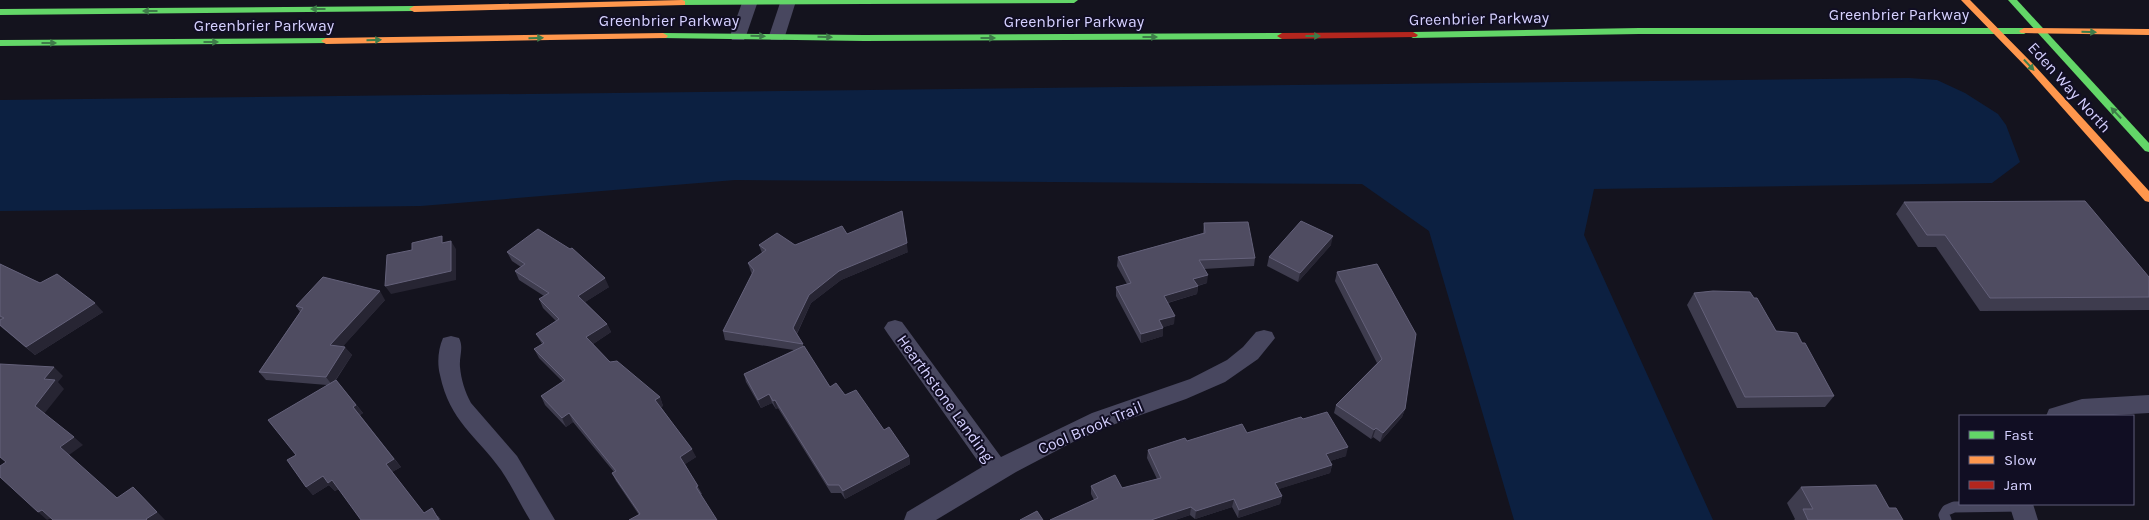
<svg xmlns="http://www.w3.org/2000/svg" width="2149" height="520" viewBox="0 0 2149 520" font-family="Karla,sans-serif">
	<rect width="100%" height="100%" fill="#14131e"/>
	<polygon fill="#0c2041" points="1909,78 1937,80 1965,93 1998,114 2006,125 2020,162 1992,183 1594,189 1584,235 1713,520 1514,520 1429,231 1362,184 735,180 421,206 0,211 0,100"/>
	<g fill="none" stroke-linecap="round" stroke-linejoin="round">
		<polyline stroke="#48475f" stroke-width="11" points="1946,520 1944,515 1947,510 1954,507 2022,506"/>
		<g fill="#48475f" fill-rule="evenodd">
			<polygon points="743,0 758,1 746,36 744,40 732,40 730,36"/>
			<polygon points="781,0 796,1 785,36 783,40 771,40 769,36"/>
			<polygon points="895,320 902,322 1001,457 1092,413 1190,379 1227,360 1243,347 1256,332 1264,330 1272,332 1275,338 1258,359 1225,382 1186,399 1115,424 1073,442 1016,472 936,520 904,520 907,512 982,467 888,334 884,328 888,322"/>
			<path d="M451,336L459,338C464,348 459,356 460,367C461,379 465,392 471,403L517,456L555,520H530C520,504 512,486 501,470C476,435 450,422 440,375C437,364 438,349 443,338Z"/>
			<polygon points="2149,395 2149,413 2096,416 2046,416 2049,409 2082,399"/>
			<polygon points="2009,504 2033,504 2038,520 2014,520"/>
		</g>
		<g fill="#63d668" fill-rule="evenodd">
			<polygon points="682,0 1078,0 1074,3 679,5 679,1"/>
			<polygon points="2008,0 2017,0 2149,143 2149,152 2145,151"/>
			<polygon points="414,6 419,9 417,11 0,15 0,9"/>
			<polygon points="1639,28 2024,28 2029,31 2024,34 1639,34 1413,38 1408,35 1413,32"/>
			<polygon points="663,33 864,35 1282,33 1287,36 1282,39 864,41 660,38 658,36"/>
			<polygon points="326,38 329,39 329,43 0,46 0,40"/>
		</g>
		<g fill="#ff974d" fill-rule="evenodd">
			<polygon points="682,0 685,1 685,5 414,12 409,9 414,6"/>
			<polygon points="1961,0 1970,0 2035,66 2149,191 2149,202 2145,201 2029,70"/>
			<polygon points="2024,28 2149,29 2149,35 2021,33 2019,31"/>
			<polygon points="663,33 668,36 666,38 326,44 321,41 326,38"/>
		</g>
		<polygon fill="#b3261e" fill-rule="evenodd" points="1413,32 1418,35 1416,37 1282,39 1277,36 1282,33"/>
	</g>
	<g fill="#3e3c4e">
		<polygon points="1904,202 2149,277 2149,310 1980,311 1936,247 1918,247 1896,214"/>
		<polygon points="1204,223 1255,258 1254,266 1204,269 1207,283 1198,286 1197,294 1168,303 1174,324 1163,327 1163,336 1141,343 1116,296 1116,287 1127,284 1117,266 1118,257 1203,233"/>
		<polygon points="847,234 908,252 841,280 811,303 797,334 803,344 803,346 830,387 845,395 884,430 909,456 910,464 845,499 841,493 831,493 778,408 776,409 772,403 761,408 746,382 744,374 794,350 725,340 723,331 752,274 751,272 748,263 762,253 759,245 795,245"/>
		<polygon points="1331,245 1298,282 1267,266 1269,257"/>
		<polygon points="507,252 609,287 585,302 607,324 611,332 593,344 610,362 660,397 663,406 661,407 696,457 685,464 702,494 639,515 616,481 612,473 614,472 573,422 566,427 545,405 541,396 563,382 539,358 534,349 542,344 536,334 556,321 543,308 539,299 544,296 519,280 515,271 521,267 512,261"/>
		<polygon points="0,264 40,283 103,312 35,355 0,326"/>
		<polygon points="1377,264 1405,409 1402,417 1380,442 1373,437 1371,439 1334,413 1336,405 1377,363 1335,281 1337,272"/>
		<polygon points="1694,293 1754,298 1776,331 1802,343 1834,396 1825,407 1737,408 1687,305"/>
		<polygon points="385,300 343,346 352,355 336,380 363,413 360,415 401,467 392,472 424,513 438,516 441,520 338,489 335,491 329,485 313,495 306,487 296,455 327,385 266,380 259,372 300,312 296,306"/>
		<polygon points="1303,419 1346,456 1330,461 1332,465 1330,473 1278,489 1282,496 1280,504 1238,518 1232,507 1195,519 1190,515 1175,520 1050,520 1094,500 1091,494 1091,486 1122,488 1157,479 1147,458 1148,450 1187,441 1247,433"/>
		<polygon points="1801,487 1889,508 1903,520 1794,520 1795,519 1787,503"/>
	</g>
	<g fill="#272533">
		<polygon points="902,211 908,252 841,280 811,303 795,337 793,328 809,295"/>
		<polygon points="1333,236 1331,245 1298,282 1300,273"/>
		<polygon points="451,241 456,249 456,280 391,294 385,286"/>
		<polygon points="1208,275 1207,283 1192,287 1193,279"/>
		<polygon points="605,278 609,287 582,304 578,296"/>
		<polygon points="1198,286 1197,294 1163,304 1164,296"/>
		<polygon points="380,291 385,300 336,354 330,345"/>
		<polygon points="95,303 103,312 35,355 26,347"/>
		<polygon points="1175,316 1174,324 1158,329 1159,320"/>
		<polygon points="607,324 611,332 590,346 586,337"/>
		<polygon points="1163,328 1163,336 1141,343 1141,334"/>
		<polygon points="345,347 352,355 332,385 326,377"/>
		<polygon points="54,367 63,376 58,382 64,389 44,414 35,406 44,379"/>
		<polygon points="769,394 772,403 761,408 758,400"/>
		<polygon points="660,397 663,406 659,408 655,400"/>
		<polygon points="775,400 778,408 776,409 773,401"/>
		<polygon points="356,405 363,413 360,415 353,407"/>
		<polygon points="1405,409 1402,417 1380,442 1383,433"/>
		<polygon points="569,413 573,422 566,427 562,418"/>
		<polygon points="1376,428 1373,437 1371,439 1374,430"/>
		<polygon points="74,437 83,445 69,455 60,447"/>
		<polygon points="1348,447 1346,456 1324,463 1326,454"/>
		<polygon points="692,449 696,457 684,465 680,457"/>
		<polygon points="909,456 910,464 845,499 843,491"/>
		<polygon points="394,459 401,467 392,472 386,464"/>
		<polygon points="1332,465 1330,473 1273,491 1275,483"/>
		<polygon points="323,476 332,480 339,489 335,491 329,485 313,495 306,487"/>
		<polygon points="133,487 142,496 165,520 147,520"/>
		<polygon points="1282,496 1280,504 1238,518 1239,510"/>
		<polygon points="1234,499 1232,507 1195,519 1196,511"/>
		<polygon points="1191,507 1190,515 1175,520 1151,520"/>
		<polygon points="42,510 52,518 47,520 38,512"/>
	</g>
	<g fill="#4f4c61" stroke="#64617a">
		<polygon points="2085,201 2149,277 2149,297 1990,298 1945,235 1927,235 1904,202"/>
		<polygon points="902,211 907,243 839,271 809,295 793,328 803,344 723,331 754,270 748,263 766,250 759,245 777,233 795,245 842,226 847,234"/>
		<polygon points="1301,221 1333,236 1300,273 1269,257"/>
		<polygon points="1248,222 1255,258 1199,260 1208,275 1193,279 1198,286 1164,296 1175,316 1159,320 1163,328 1141,334 1116,287 1131,283 1118,257 1205,233 1204,223"/>
		<polygon points="538,229 570,249 572,248 605,278 578,296 607,324 586,337 610,362 617,361 660,397 655,400 692,449 680,457 698,486 696,487 717,520 629,520 640,514 612,473 616,471 569,413 562,418 541,396 565,380 534,349 544,343 536,334 559,319 539,299 549,293 515,271 525,264 507,252"/>
		<polygon points="442,236 442,243 451,241 451,271 385,286 387,255 412,250 412,243"/>
		<polygon points="0,264 40,283 57,274 95,303 26,347 0,325 0,320 4,318 0,316"/>
		<polygon points="1377,264 1416,334 1405,409 1383,433 1376,428 1374,430 1336,405 1382,359 1337,272"/>
		<polygon points="323,277 380,291 330,345 345,347 326,377 259,372 303,308 296,306"/>
		<polygon points="1713,291 1750,292 1754,298 1757,298 1776,331 1797,333 1802,343 1805,343 1834,396 1745,397 1694,293"/>
		<polygon points="804,346 830,387 836,383 845,395 856,390 884,430 889,427 909,456 843,491 839,485 828,485 775,400 773,401 769,394 758,400 744,374"/>
		<polygon points="0,364 54,367 44,379 55,380 35,406 74,437 60,447 117,498 133,487 157,512 146,519 147,520 53,520 42,510 38,512 0,477 0,466 6,462 0,457"/>
		<polygon points="336,380 356,405 353,407 394,459 386,464 424,513 432,508 439,520 361,520 332,480 328,483 323,476 306,487 287,460 296,455 268,420"/>
		<polygon points="1327,412 1348,447 1326,454 1332,465 1275,483 1282,496 1239,510 1234,499 1196,511 1191,507 1151,520 1050,520 1098,498 1091,486 1115,475 1122,488 1161,478 1148,450 1185,438 1187,441 1242,424 1247,433 1301,417 1303,419"/>
		<polygon points="1876,485 1889,508 1896,508 1903,520 1808,520 1803,509 1813,509 1801,487"/>
		<polygon points="1037,511 1043,520 1020,520"/>
	</g>
	<defs><path id="oneway-solid" d="M-6-.8H1V-3.2L6.5 0L1 3.2V.8H-6Z" transform="scale(1.25)"/></defs>
	<g fill="#3e7c49">
		<use href="#oneway-solid" transform="translate(318 9) rotate(180)"/>
		<use href="#oneway-solid" transform="translate(150 11) rotate(180)"/>
		<use href="#oneway-solid" transform="translate(2089 32) rotate(1)"/>
		<use href="#oneway-solid" transform="translate(758 36) rotate(1)"/>
		<use href="#oneway-solid" transform="translate(1313 36)"/>
		<use href="#oneway-solid" transform="translate(825 37) rotate(1)"/>
		<use href="#oneway-solid" transform="translate(1150 37)"/>
		<use href="#oneway-solid" transform="translate(536 38) rotate(-1)"/>
		<use href="#oneway-solid" transform="translate(988 38)"/>
		<use href="#oneway-solid" transform="translate(374 40) rotate(-1)"/>
		<use href="#oneway-solid" transform="translate(211 42)"/>
		<use href="#oneway-solid" transform="translate(49 43)"/>
		<use href="#oneway-solid" transform="translate(2029 65) rotate(47)"/>
		<use href="#oneway-solid" transform="translate(2116 113) rotate(-133)"/>
	</g>
	<g text-anchor="middle" stroke-width="4" stroke-linejoin="round" paint-order="stroke">
		<g font-size="16" fill="#d5d0ff" stroke="#110e23">
			<text x="1899" y="20">Greenbrier Parkway</text>
			<text transform="translate(1479 18) rotate(-1)" y="6">Greenbrier Parkway</text>
			<text x="669" y="26">Greenbrier Parkway</text>
			<text x="1074" y="27">Greenbrier Parkway</text>
			<text x="264" y="31">Greenbrier Parkway</text>
			<text transform="translate(2070 87) rotate(48)" y="6">Eden Way North</text>
			<text transform="translate(946 398) rotate(54)" y="6">Hearthstone Landing</text>
			<text transform="translate(1090 427) rotate(-23)" y="6">Cool Brook Trail</text>
		</g>
	</g>
	<rect x="1959" y="415" width="175" height="90" fill="#110e23" stroke="#5f5c7b"/>
	<rect x="1969" y="431" width="25" height="8" fill="#63d668" stroke="#5f5c7b"/>
	<text x="2004" y="440" font-size="15" fill="#d5d0ff">Fast</text>
	<rect x="1969" y="456" width="25" height="8" fill="#ff974d" stroke="#5f5c7b"/>
	<text x="2004" y="465" font-size="15" fill="#d5d0ff">Slow</text>
	<rect x="1969" y="481" width="25" height="8" fill="#b3261e" stroke="#5f5c7b"/>
	<text x="2004" y="490" font-size="15" fill="#d5d0ff">Jam</text>
</svg>
